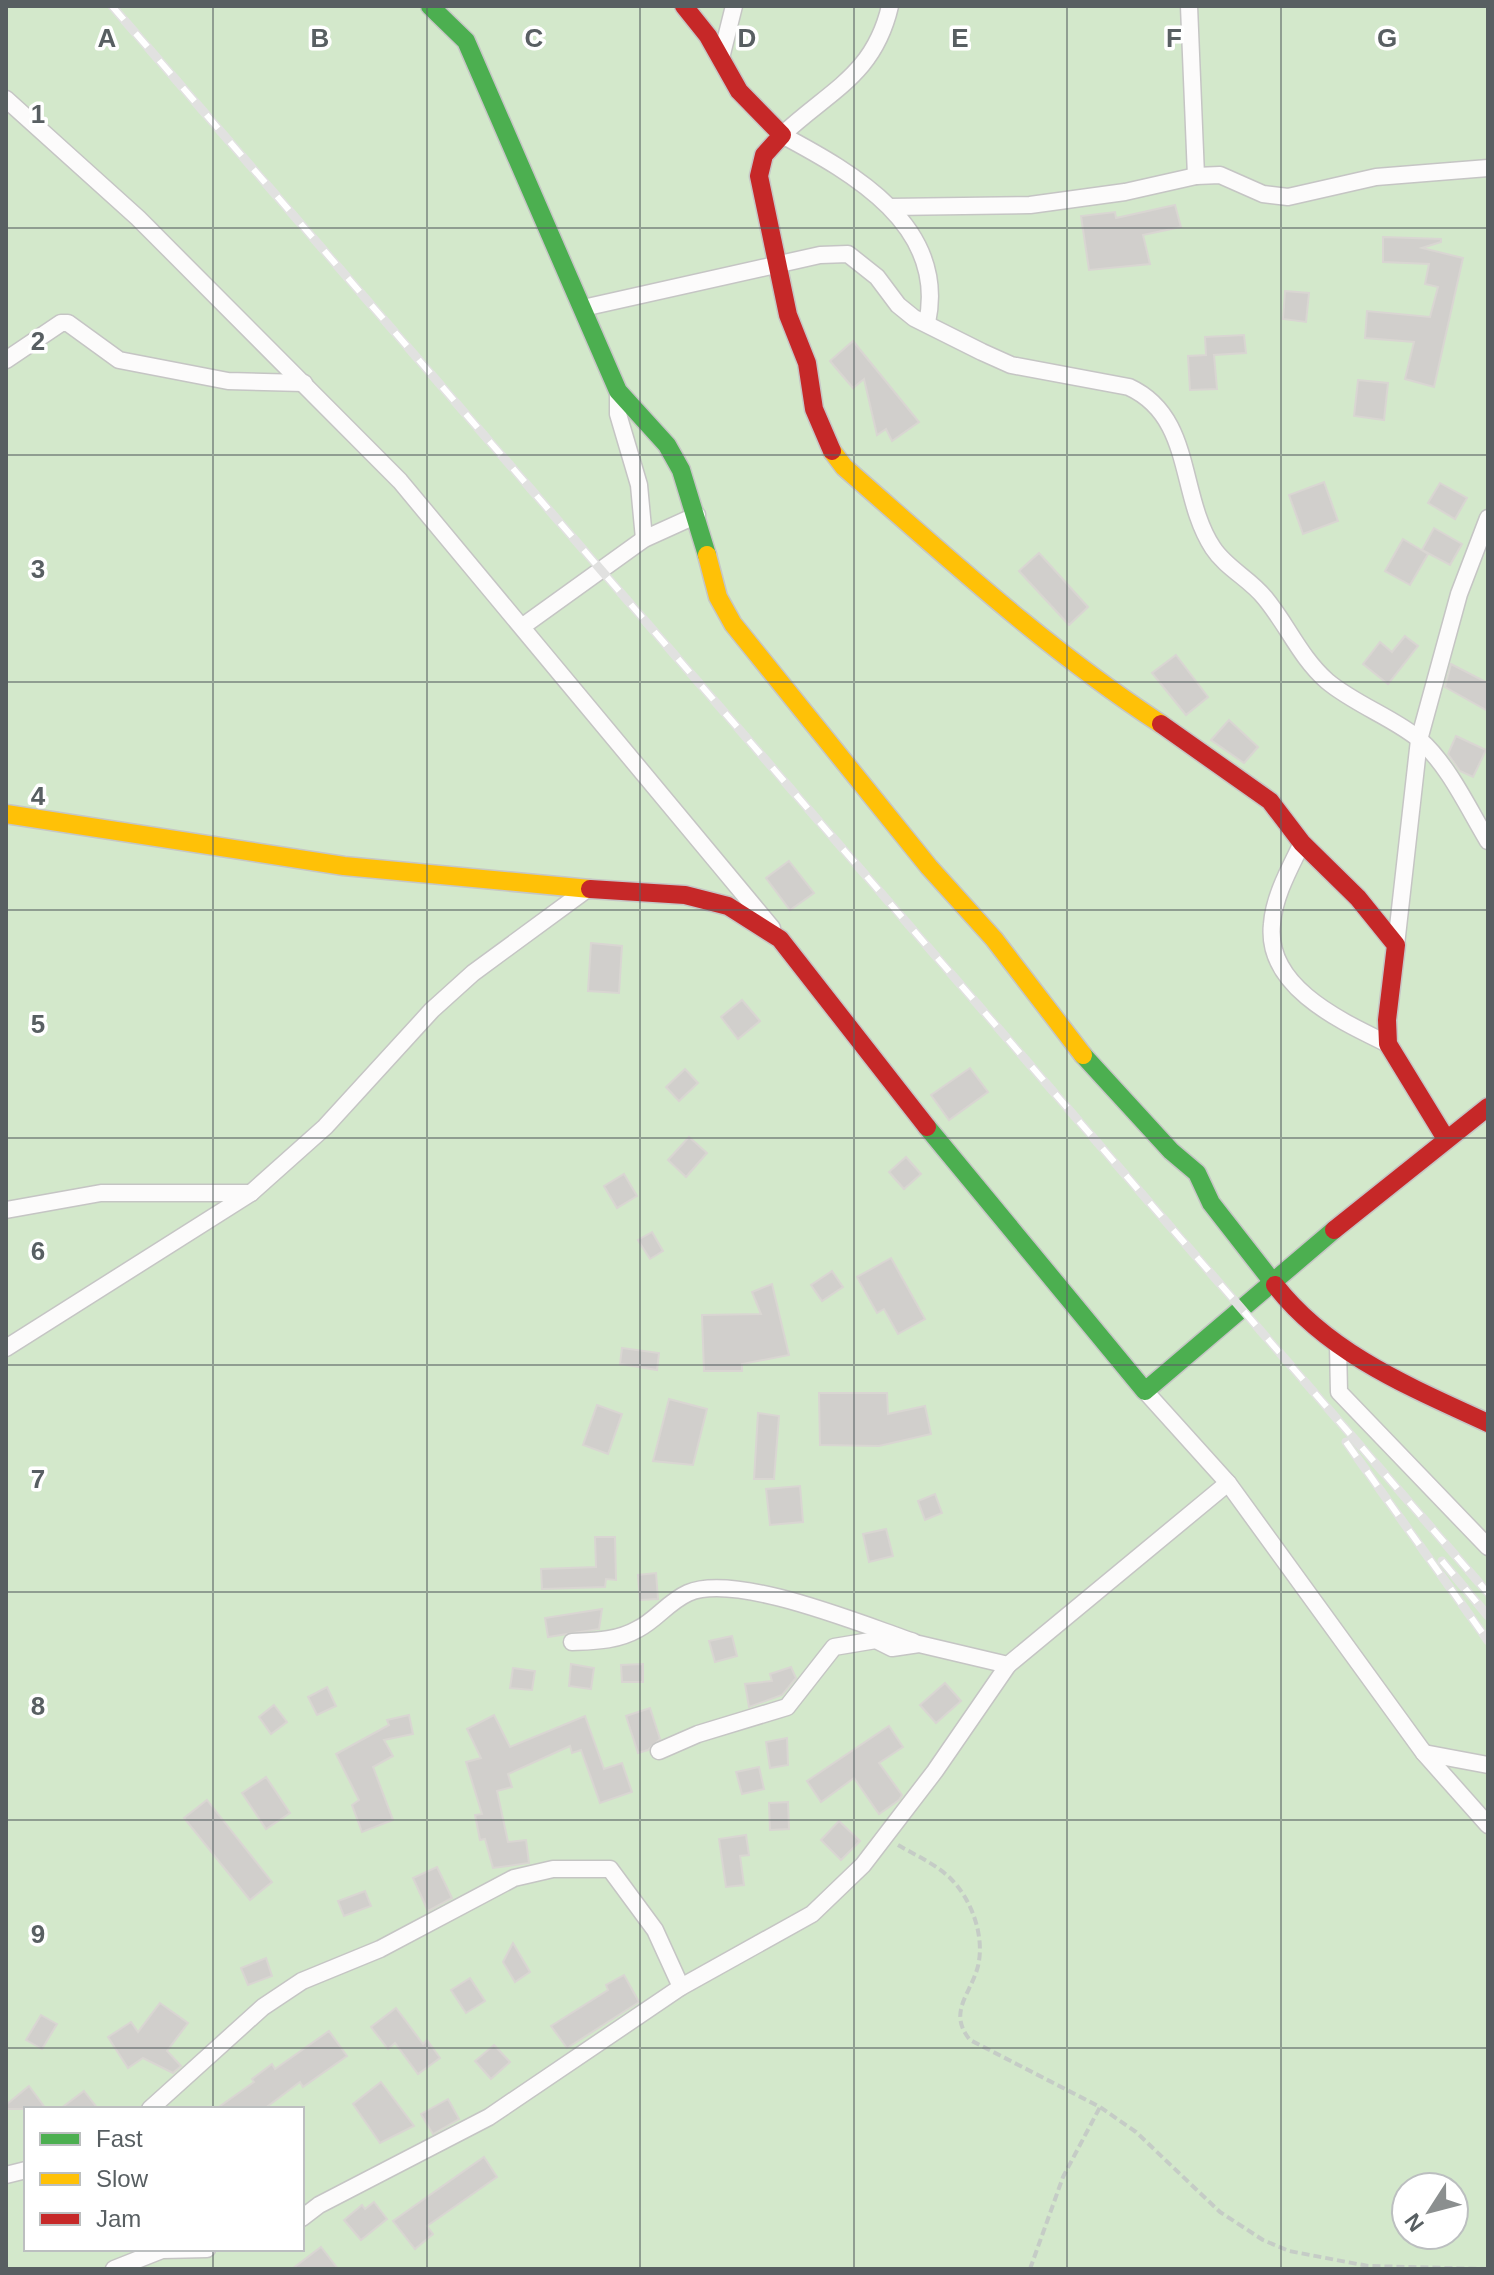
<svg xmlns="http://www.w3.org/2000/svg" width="1494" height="2275" viewBox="0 0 1494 2275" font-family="Arial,sans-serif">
	<rect width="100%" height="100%" fill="#eae7e2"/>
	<path fill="#d3e8cb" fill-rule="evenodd" d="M6,6H1488V2269H6ZM26,2109H302V2249H26ZM1406,2187H1454V2235H1406Z"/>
	<g fill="#d1cfcc" stroke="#d9d6d2" stroke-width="2">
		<polygon points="1175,205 1181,227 1143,235 1150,264 1089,270 1081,216 1115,212 1116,218"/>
		<polygon points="1383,237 1441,239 1441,242 1422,248 1463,258 1434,387 1405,379 1414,342 1365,338 1367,311 1430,317 1438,287 1425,284 1429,264 1383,262"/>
		<polygon points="1285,291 1309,293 1306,322 1283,319"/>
		<polygon points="1244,335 1246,353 1214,355 1217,389 1190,390 1188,356 1206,355 1205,337"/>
		<polygon points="853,341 919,422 892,441 886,429 877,435 864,379 853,388 830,361"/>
		<polygon points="1358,380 1388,383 1384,420 1354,416"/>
		<polygon points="1324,482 1338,521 1303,534 1289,495"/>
		<polygon points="1440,483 1467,498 1455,519 1428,503"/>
		<polygon points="1434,528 1462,544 1450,565 1422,550"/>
		<polygon points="1403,539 1428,554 1410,585 1385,571"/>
		<polygon points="1039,553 1088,607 1069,625 1019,571"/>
		<polygon points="1405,636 1418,646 1388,684 1363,664 1380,642 1392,652"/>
		<polygon points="1176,655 1208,697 1186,715 1152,673"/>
		<polygon points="1451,664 1488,683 1488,711 1445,687"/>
		<polygon points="1229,720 1258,747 1244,763 1211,740"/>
		<polygon points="1456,736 1486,750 1473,777 1460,771 1448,754"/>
		<polygon points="789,861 814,893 790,910 766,878"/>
		<polygon points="591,943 622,946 619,993 588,991"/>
		<polygon points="742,1000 760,1021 738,1039 721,1017"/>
		<polygon points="970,1068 988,1092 949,1120 931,1095"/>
		<polygon points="685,1069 698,1083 679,1101 666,1087"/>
		<polygon points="689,1137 707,1153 686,1177 668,1160"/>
		<polygon points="906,1157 921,1174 904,1189 889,1172"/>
		<polygon points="624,1174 637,1196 617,1208 604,1186"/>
		<polygon points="652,1232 663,1251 650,1259 638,1240"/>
		<polygon points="891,1258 925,1319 898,1334 884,1309 877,1313 857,1277"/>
		<polygon points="832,1271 843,1287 822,1301 811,1285"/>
		<polygon points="772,1284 789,1355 742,1364 742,1371 704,1371 702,1315 761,1314 752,1292"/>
		<polygon points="622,1348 659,1353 657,1370 620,1364"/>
		<polygon points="819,1393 887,1393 888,1414 925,1406 931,1434 879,1446 820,1445"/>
		<polygon points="669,1399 707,1409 693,1465 653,1461"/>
		<polygon points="597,1405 622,1414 608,1454 583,1445"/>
		<polygon points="758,1413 779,1416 774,1479 754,1479"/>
		<polygon points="800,1486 803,1522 770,1525 766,1489"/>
		<polygon points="935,1494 942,1513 925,1520 918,1501"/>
		<polygon points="886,1529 893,1556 869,1562 863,1534"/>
		<polygon points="595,1537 615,1537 616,1580 606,1579 605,1587 542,1589 541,1569 596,1567"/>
		<polygon points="656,1573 658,1599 640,1600 638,1575"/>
		<polygon points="602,1609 599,1629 548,1637 545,1618"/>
		<polygon points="732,1636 737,1656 715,1662 709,1641"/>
		<polygon points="571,1664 594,1668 591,1689 569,1686"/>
		<polygon points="643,1664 643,1682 622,1682 621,1665"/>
		<polygon points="791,1667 796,1678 782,1695 749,1707 745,1684 772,1681 770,1674"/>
		<polygon points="513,1668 535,1671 532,1690 510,1688"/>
		<polygon points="945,1683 961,1701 936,1723 920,1705"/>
		<polygon points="327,1687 336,1706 317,1715 308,1697"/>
		<polygon points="274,1705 287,1722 271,1734 259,1717"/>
		<polygon points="650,1708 660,1739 648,1750 638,1753 626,1716"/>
		<polygon points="409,1715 413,1734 384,1740 393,1756 373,1767 393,1820 362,1832 352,1805 359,1800 336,1754 389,1725 387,1720"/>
		<polygon points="494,1715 510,1747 585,1716 604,1769 622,1763 632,1792 600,1803 581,1750 572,1753 570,1746 508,1774 512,1787 497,1791 508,1842 526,1840 529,1863 493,1868 485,1839 480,1840 475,1815 482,1814 466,1762 481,1758 467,1729"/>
		<polygon points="889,1726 903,1747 879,1763 902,1795 899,1800 879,1814 854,1778 821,1802 807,1781"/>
		<polygon points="787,1738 788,1765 770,1768 766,1742"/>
		<polygon points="759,1767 764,1789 742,1794 736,1772"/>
		<polygon points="266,1777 290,1813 266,1829 242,1793"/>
		<polygon points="207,1800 272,1882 250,1900 184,1818"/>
		<polygon points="788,1802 789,1829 770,1830 769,1803"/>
		<polygon points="839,1821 860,1841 841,1860 821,1840"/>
		<polygon points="746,1835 749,1855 740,1856 744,1885 726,1887 719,1839"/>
		<polygon points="437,1867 452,1898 428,1911 413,1878"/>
		<polygon points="365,1891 371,1906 344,1916 338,1901"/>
		<polygon points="513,1943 530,1972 515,1982 503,1962"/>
		<polygon points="266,1958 272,1976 248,1985 241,1968"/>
		<polygon points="624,1975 639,2002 567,2048 551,2026 608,1990 606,1985"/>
		<polygon points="470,1978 485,2001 466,2013 451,1990"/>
		<polygon points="160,2003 188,2023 167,2051 181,2066 173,2073 143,2058 128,2068 108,2037 131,2022 138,2032"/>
		<polygon points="396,2008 423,2044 427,2040 440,2058 418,2074 395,2043 388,2049 371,2027"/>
		<polygon points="41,2015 57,2024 42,2049 26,2040"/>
		<polygon points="329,2031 347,2056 303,2087 300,2082 264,2109 216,2109 254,2082 252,2079 272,2064 275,2069"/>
		<polygon points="494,2045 510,2062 491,2079 475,2061"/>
		<polygon points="381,2082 414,2126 380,2143 353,2104"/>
		<polygon points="29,2086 46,2109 6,2109 6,2105"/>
		<polygon points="84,2091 98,2109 60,2109"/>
		<polygon points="448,2099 459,2119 433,2134 421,2114"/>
		<polygon points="484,2157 497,2177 427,2226 433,2234 415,2249 393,2221"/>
		<polygon points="374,2202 387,2219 361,2240 344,2220 362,2205 365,2209"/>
		<polygon points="321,2247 338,2269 292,2269"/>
	</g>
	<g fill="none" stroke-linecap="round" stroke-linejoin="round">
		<g stroke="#c5c5c4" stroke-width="19">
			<g id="street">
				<path d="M890,6C874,75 830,90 782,135C853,173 948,226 927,323"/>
				<polyline points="1189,6 1196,176"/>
				<polyline points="721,58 734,6"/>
				<polyline points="6,99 138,218 400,481 772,928"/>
				<polyline points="890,207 1030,205 1125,192 1196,176 1220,175 1263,194 1288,197 1376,177 1488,168"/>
				<path d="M583,308L820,255L848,254L877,277L898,305L914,318L982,352L1011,365L1129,387C1194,417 1178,495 1213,548C1226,568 1250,579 1265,598C1288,626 1300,657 1327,681C1354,704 1396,719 1420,740C1449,766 1468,808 1488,841"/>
				<polyline points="6,360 61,323 68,323 119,360 228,381 304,383"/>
				<polyline points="618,391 618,414 639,485 644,539"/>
				<polyline points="523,626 644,539 697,515"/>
				<path d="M1302,843C1290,868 1274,896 1272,924C1265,987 1341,1021 1388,1044"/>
				<polyline points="1396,945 1419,740 1459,594 1488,518"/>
				<polyline points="6,1210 101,1193 251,1193"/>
				<polyline points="1338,1346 1339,1392 1488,1547"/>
				<polyline points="6,1348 251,1193 325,1127 432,1010 473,973 586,890"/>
				<polyline points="1145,1391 1228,1483 1424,1753 1488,1825"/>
				<path d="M572,1642C595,1641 617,1641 638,1629C656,1620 668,1602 688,1593C736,1572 863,1625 914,1642"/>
				<polyline points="659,1751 698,1734 787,1707 834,1647 876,1640 892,1648 919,1644 1008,1665 1228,1483"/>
				<polyline points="1424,1753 1488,1765"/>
				<polyline points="150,2109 263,2007 302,1981 380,1949 514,1878 553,1869 610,1869 655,1930 681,1987"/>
				<polyline points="6,2175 26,2170"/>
				<polyline points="302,2218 319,2205 489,2117 681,1987 812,1914 863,1865 935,1771 1008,1665"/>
				<polyline points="114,2269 162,2250 207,2249"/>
			</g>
		</g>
		<g stroke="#c6c6c5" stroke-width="21">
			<g id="fast">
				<polyline points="430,6 466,41 618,391 667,445 681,470 707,555"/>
				<polyline points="1083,1055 1171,1151 1197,1173 1211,1203 1275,1285"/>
				<polyline points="927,1127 1145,1391 1334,1230"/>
			</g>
		</g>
		<g stroke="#c6c6c5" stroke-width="21">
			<g id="slow">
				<path d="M832,451L844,467C947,557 1046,649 1161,724"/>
				<polyline points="707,555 718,597 733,624 929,867 994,939 1083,1055"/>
				<polyline points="6,814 344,866 590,889"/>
			</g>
		</g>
		<g stroke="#c6c6c5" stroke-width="21">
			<g id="jam">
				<polyline points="684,6 708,36 739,91 782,135 764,155 759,176 788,315 807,363 814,409 832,451"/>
				<polyline points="1161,724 1270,801 1302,843 1358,898 1396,945 1387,1020 1388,1044 1446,1139"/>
				<polyline points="590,889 685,895 728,906 780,939 927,1127"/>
				<polyline points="1334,1230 1488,1107"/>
				<path d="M1275,1285C1329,1354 1410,1387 1488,1423"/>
			</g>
		</g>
		<g stroke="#c5ccc6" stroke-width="4" stroke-dasharray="8 4" stroke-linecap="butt">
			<path d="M898,1845C915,1855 936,1864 951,1879C972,1900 985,1937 978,1966C971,1994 947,2012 970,2040L1100,2107L1136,2132L1220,2212L1263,2240L1289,2251L1368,2266L1488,2269"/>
			<polyline points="1030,2269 1063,2177 1100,2107"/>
		</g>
		<use href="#street" stroke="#fcfbfb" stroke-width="16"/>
		<use href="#fast" stroke="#4caf50" stroke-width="18"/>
		<use href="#slow" stroke="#ffc107" stroke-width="18"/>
		<use href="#jam" stroke="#c62828" stroke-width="18"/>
		<g stroke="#e1e1e0" stroke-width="9">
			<g id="rail">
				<polyline points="112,6 1488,1593"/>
				<polyline points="1346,1442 1488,1641"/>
				<polyline points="1442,1561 1488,1616"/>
			</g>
		</g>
		<use href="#rail" stroke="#fff" stroke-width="6" stroke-dasharray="18" stroke-linecap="butt"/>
	</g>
	<path fill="none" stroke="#585f62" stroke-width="2" stroke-opacity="0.55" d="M213,6V2109M427,6V2269M640,6V2269M854,6V2269M1067,6V2269M1281,6V2269M6,228H1488M6,455H1488M6,682H1488M6,910H1488M6,1138H1488M6,1365H1488M6,1592H1488M6,1820H1488M6,2048H1488M213,2249V2269"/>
	<g font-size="26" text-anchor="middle" font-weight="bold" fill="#585f62" stroke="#fff" stroke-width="7" stroke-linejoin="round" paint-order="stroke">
		<text x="107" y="47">A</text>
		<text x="320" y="47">B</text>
		<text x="534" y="47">C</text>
		<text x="747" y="47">D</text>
		<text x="960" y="47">E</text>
		<text x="1174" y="47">F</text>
		<text x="1387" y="47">G</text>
		<text x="38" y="123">1</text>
		<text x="38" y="350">2</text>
		<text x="38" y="578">3</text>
		<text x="38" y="805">4</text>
		<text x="38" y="1033">5</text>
		<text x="38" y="1260">6</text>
		<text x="38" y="1488">7</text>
		<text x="38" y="1715">8</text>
		<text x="38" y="1943">9</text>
	</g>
	<rect width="1494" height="2275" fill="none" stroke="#585f62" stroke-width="16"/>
	<rect x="24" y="2107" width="280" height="144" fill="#ffffff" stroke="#bcbfc0" stroke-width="2"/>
	<rect x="40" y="2133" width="40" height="12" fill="#4caf50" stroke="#bcbfc0" stroke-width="2"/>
	<text x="96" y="2147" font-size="24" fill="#585f62">Fast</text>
	<rect x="40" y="2173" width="40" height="12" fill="#ffc107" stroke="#bcbfc0" stroke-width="2"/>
	<text x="96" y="2187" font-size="24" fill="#585f62">Slow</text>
	<rect x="40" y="2213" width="40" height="12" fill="#c62828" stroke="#bcbfc0" stroke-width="2"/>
	<text x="96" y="2227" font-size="24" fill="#585f62">Jam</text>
	<g transform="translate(1430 2211) rotate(234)"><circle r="38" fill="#ffffff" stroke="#bcbfc0" stroke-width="2"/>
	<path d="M0-6L14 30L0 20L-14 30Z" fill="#8b8f8f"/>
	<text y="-12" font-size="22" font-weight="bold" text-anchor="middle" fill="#585f62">N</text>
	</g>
</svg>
